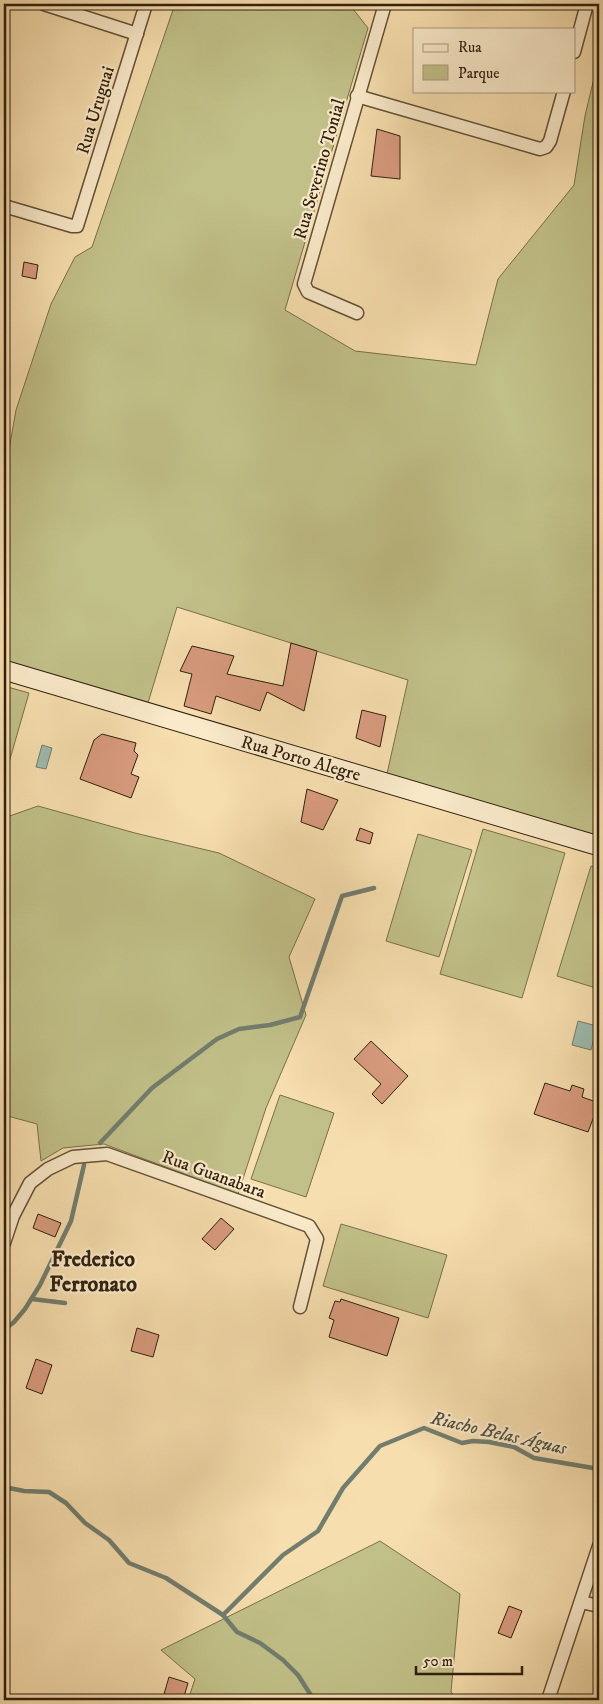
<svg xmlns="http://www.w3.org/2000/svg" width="603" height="1704" viewBox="0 0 603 1704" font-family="'IM FELL DW Pica',serif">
	<rect width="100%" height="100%" fill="#f7deae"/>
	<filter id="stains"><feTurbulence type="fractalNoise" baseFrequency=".004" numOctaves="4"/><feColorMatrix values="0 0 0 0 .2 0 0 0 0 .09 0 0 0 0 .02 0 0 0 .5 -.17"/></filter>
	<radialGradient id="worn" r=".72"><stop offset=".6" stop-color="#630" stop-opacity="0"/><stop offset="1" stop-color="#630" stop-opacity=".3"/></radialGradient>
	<g fill="#c1c088" stroke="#78704b">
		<polygon points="175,4 349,4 368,28 285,310 355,351 476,365 498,279 574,185 585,116 599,57 599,853 384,787 408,680 177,607 144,716 4,675 4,478 16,410 51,304 75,257 92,247"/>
		<polygon points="4,686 29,693 4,780"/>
		<polygon points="38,806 135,833 219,853 315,899 289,957 306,1015 266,1108 238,1194 104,1144 63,1148 41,1161 37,1124 4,1115 4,818"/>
		<polygon points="483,829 565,853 522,998 440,974"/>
		<polygon points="418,834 472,850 439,957 386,941"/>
		<polygon points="591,866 599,868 599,989 557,976"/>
		<polygon points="280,1095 334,1113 306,1197 251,1179"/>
		<polygon points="341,1224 447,1255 428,1318 323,1286"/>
		<polygon points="380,1541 460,1594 451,1692 458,1700 188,1700 195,1679 161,1650"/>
	</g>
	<g fill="#9dbcaf" stroke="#717e6f">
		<polygon points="42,745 52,748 46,769 36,767"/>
		<polygon points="578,1021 597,1026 591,1050 572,1045"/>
	</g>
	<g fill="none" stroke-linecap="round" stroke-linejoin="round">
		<g stroke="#717e6f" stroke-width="4.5">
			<polyline points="100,1143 152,1088 217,1039 239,1029 270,1025 300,1017 342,896 374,888"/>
			<polyline points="32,1299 65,1303"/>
			<polyline points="4,1330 14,1322 25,1309 40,1285 71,1221 84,1165"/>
			<polyline points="4,1487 24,1491 49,1492 66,1503 85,1523 109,1540 129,1563 166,1578 223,1615 283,1555 318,1531 343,1488 380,1446 424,1428 462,1443 473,1441 489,1442 514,1447 534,1458 599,1469"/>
			<polyline points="223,1615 237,1632 260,1643 283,1660 298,1675 314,1700"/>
		</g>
	</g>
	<g fill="#d89b7e" stroke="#30200e">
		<polygon points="377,129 400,136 400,179 371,176"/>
		<polygon points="24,262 38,265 36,279 22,276"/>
		<polygon points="291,643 317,651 304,711 267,692 260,711 216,696 211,714 184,706 192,674 180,671 192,646 234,656 227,674 283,686"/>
		<polygon points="362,710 386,716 380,747 356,738"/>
		<polygon points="102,734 136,743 134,751 138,755 131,774 139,777 131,798 80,779 94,740"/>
		<polygon points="307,789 338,800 323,830 301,822"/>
		<polygon points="360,828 373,833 370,844 356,840"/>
		<polygon points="371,1041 408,1076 382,1104 372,1094 381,1084 354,1059"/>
		<polygon points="545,1083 570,1091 572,1085 584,1089 582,1097 599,1103 588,1132 534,1114"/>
		<polygon points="38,1214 61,1223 55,1237 33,1228"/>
		<polygon points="221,1218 234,1229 215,1250 202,1239"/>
		<polygon points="341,1299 399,1318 387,1356 329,1337 334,1320 329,1318 335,1301 340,1302"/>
		<polygon points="137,1328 159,1335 153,1357 131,1351"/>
		<polygon points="36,1359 52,1365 42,1394 26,1388"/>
		<polygon points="509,1606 522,1611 511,1638 498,1633"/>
		<polygon points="169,1677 188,1683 183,1700 164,1694"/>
	</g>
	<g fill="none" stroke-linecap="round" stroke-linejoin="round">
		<g stroke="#625036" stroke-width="15">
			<g id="street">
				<polyline points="44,4 137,34"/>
				<polyline points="574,52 587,4"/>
				<polyline points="357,96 540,149 546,147 550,141 564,91"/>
				<polyline points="4,206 72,226 77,226 146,4"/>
				<polyline points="357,313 308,292 304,284 385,4"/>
				<polyline points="4,1243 13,1216 30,1183 48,1169 73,1157 107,1154 309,1226 317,1239 300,1307"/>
				<polyline points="581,1602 599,1606"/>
				<polyline points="548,1700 599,1546"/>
			</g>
		</g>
		<g stroke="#30200e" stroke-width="21">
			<polyline id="secondary" points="4,670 599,846"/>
		</g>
		<use href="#street" stroke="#faeaca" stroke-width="12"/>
		<use href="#secondary" stroke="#faeaca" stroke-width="19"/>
	</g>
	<g text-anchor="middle" stroke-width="4.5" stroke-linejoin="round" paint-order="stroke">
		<g font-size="18" fill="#30200e" stroke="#faeaca">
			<text transform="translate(95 110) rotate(-73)" y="6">Rua Uruguai</text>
			<text transform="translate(319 169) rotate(-74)" y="6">Rua Severino Tonial</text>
			<text transform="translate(301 758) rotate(16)" y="6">Rua Porto Alegre</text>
			<text transform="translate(214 1174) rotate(20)" y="6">Rua Guanabara</text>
		</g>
		<g font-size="19" font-style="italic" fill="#514f3e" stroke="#faeaca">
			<text transform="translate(499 1432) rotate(13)" y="7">Riacho Belas Águas</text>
		</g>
		<g font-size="22" font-weight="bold" fill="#30200e" stroke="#faeaca">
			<text x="93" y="1266">Frederico<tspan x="93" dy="25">Ferronato</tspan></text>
		</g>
	</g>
	<rect width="603" height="1704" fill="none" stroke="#f7deae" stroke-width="20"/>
	<rect x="5" y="5" width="593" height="1694" fill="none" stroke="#30200e" stroke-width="2.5"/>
	<rect x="10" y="10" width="583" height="1684" fill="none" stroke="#30200e"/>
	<rect x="413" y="28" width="162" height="65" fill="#faeaca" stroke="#a9997f"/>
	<rect x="423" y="44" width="25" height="8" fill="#faeaca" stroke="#a9997f"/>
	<text x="458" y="52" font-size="15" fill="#30200e">Rua</text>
	<rect x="423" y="65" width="25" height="15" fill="#c1c088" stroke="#a9997f"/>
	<text x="458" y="78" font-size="15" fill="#30200e">Parque</text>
	<path d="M416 1666v8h106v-8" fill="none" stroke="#30200e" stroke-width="2.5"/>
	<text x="423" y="1666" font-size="15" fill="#30200e" stroke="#faeaca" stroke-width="4" paint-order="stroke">50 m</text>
	<rect width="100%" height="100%" filter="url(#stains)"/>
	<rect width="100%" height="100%" fill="url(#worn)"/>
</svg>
